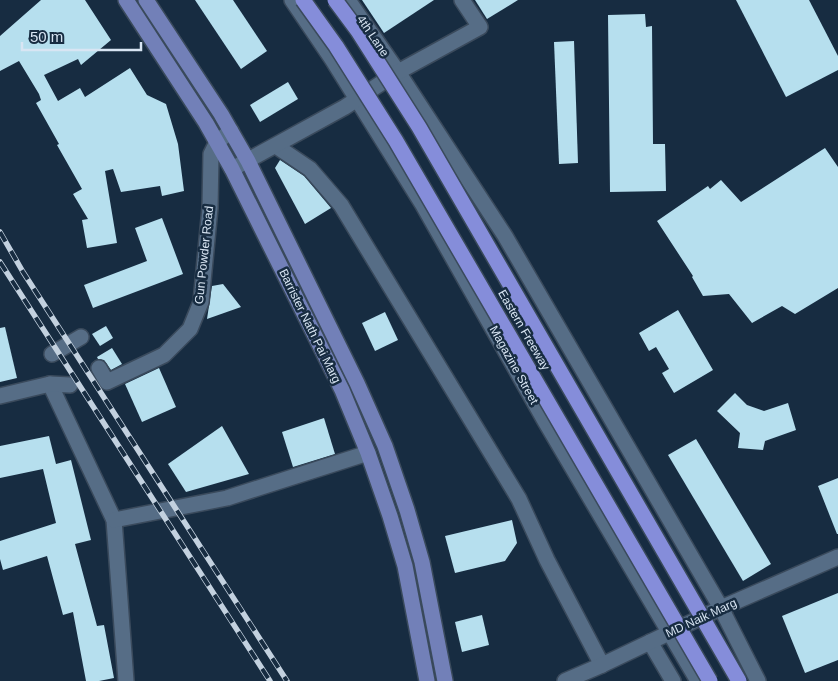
<svg xmlns="http://www.w3.org/2000/svg" width="838" height="681" viewBox="0 0 838 681" font-family="Arial,sans-serif">
	<rect width="100%" height="100%" fill="#172c41"/>
	<g fill="#b6dfee">
		<polygon points="41,0 85,0 111,40 81,65 78,59 44,75 58,101 80,88 85,97 130,68 147,95 166,104 178,144 184,191 162,196 160,186 121,192 113,169 105,171 117,243 87,248 82,220 88,219 73,194 82,189 57,145 59,144 36,103 41,100 39,94 19,61 0,71 0,36"/>
		<polygon points="195,0 233,0 267,51 241,69"/>
		<polygon points="362,0 434,0 384,33"/>
		<polygon points="475,0 518,0 487,19"/>
		<polygon points="736,0 809,0 838,56 838,70 786,97"/>
		<polygon points="645,14 646,27 652,26 653,144 665,144 666,191 610,192 608,15"/>
		<polygon points="574,41 578,163 559,164 554,42"/>
		<polygon points="288,82 298,99 260,122 250,105"/>
		<polygon points="825,148 838,167 838,288 795,314 782,306 752,323 729,294 703,296 692,277 693,276 657,221 708,186 710,189 721,180 741,202"/>
		<polygon points="280,160 304,176 331,208 305,224 275,168"/>
		<polygon points="162,218 183,274 93,308 84,285 147,261 135,228"/>
		<polygon points="223,284 241,307 207,319 212,286"/>
		<polygon points="678,310 713,370 674,393 662,373 669,369 656,347 649,351 639,333"/>
		<polygon points="385,312 398,340 375,351 362,323"/>
		<polygon points="106,326 113,338 100,346 92,334"/>
		<polygon points="5,327 17,378 0,382 0,328"/>
		<polygon points="112,348 122,364 111,370 104,360 98,359 97,357"/>
		<polygon points="159,368 176,407 142,422 125,384"/>
		<polygon points="735,393 747,405 764,411 788,403 796,430 765,441 763,450 738,448 740,433 717,411"/>
		<polygon points="324,418 335,454 293,467 282,432"/>
		<polygon points="222,426 249,474 186,492 168,464"/>
		<polygon points="49,436 56,464 71,460 91,540 75,544 97,626 104,625 114,678 99,681 86,681 73,612 63,615 47,556 3,570 0,559 0,541 56,523 43,469 0,478 0,446"/>
		<polygon points="696,439 771,564 743,581 668,455"/>
		<polygon points="838,478 838,534 837,534 818,486"/>
		<polygon points="512,520 517,543 505,561 455,573 445,536"/>
		<polygon points="838,593 838,660 805,673 782,616"/>
		<polygon points="482,615 489,645 462,652 455,622"/>
	</g>
	<g fill="none" stroke-linecap="round" stroke-linejoin="round">
		<g stroke="#3a4a5c" stroke-width="18">
			<g id="street">
				<polyline points="276,146 310,169 341,205 519,499 547,560 602,665"/>
				<polyline points="52,354 81,337"/>
				<polyline points="99,368 107,382 164,355 190,329 201,302 210,208 211,154 217,142 231,131"/>
				<polyline points="50,384 114,520 126,681"/>
				<polyline points="0,396 50,384 70,385"/>
				<polyline points="114,520 227,498 368,453"/>
				<polyline points="650,642 673,681"/>
			</g>
		</g>
		<g stroke="#3a4a5c" stroke-width="18">
			<g id="secondary">
				<polyline points="292,0 332,59 423,205 545,421 698,681"/>
				<polyline points="348,0 398,72 505,236 721,608 758,681"/>
				<polyline points="232,169 345,107 398,72 480,27 462,0"/>
				<polyline points="565,681 602,665 721,608 838,557"/>
			</g>
		</g>
		<g stroke="#3a4a5c" stroke-width="18">
			<g id="primary">
				<polyline points="126,0 206,123 232,169 342,390 368,453 390,516 405,566 427,681"/>
				<polyline points="146,0 221,114 248,161 357,383 385,446 407,510 422,562 445,681"/>
			</g>
		</g>
		<use href="#street" stroke="#566d86" stroke-width="15"/>
		<use href="#secondary" stroke="#566d86" stroke-width="15"/>
		<use href="#primary" stroke="#7280b8" stroke-width="15"/>
		<g stroke="#c3d1df" stroke-width="5.5">
			<g id="rail">
				<polyline points="0,232 23,272 287,681"/>
				<polyline points="0,262 270,681"/>
			</g>
		</g>
		<use href="#rail" stroke="#172c41" stroke-width="4" stroke-dasharray="11" stroke-linecap="butt"/>
		<g stroke="#3a4a5c" stroke-width="18" stroke-linecap="butt">
			<g id="highway-bridge">
				<polyline points="303,0 336,46 396,141 710,681"/>
				<polyline points="335,0 358,31 419,127 739,681"/>
			</g>
		</g>
		<use href="#highway-bridge" stroke="#858dda" stroke-width="15"/>
	</g>
	<g text-anchor="middle" stroke-width="5" stroke-linejoin="round" paint-order="stroke">
		<g font-size="12" fill="#d8e5f3" stroke="#172c41">
			<text transform="translate(373 36) rotate(56)" y="4">4th Lane</text>
			<text transform="translate(204 255) rotate(-84)" y="4">Gun Powder Road</text>
			<text transform="translate(310 326) rotate(64)" y="4">Barrister Nath Pai Marg</text>
			<text transform="translate(524 330) rotate(60)" y="4">Eastern Freeway</text>
			<text transform="translate(514 365) rotate(61)" y="4">Magazine Street</text>
			<text transform="translate(701 618) rotate(-25)" y="4">MD Naik Marg</text>
		</g>
	</g>
	<path d="M22 42v8h119v-8" fill="none" stroke="#d8e5f3" stroke-width="2.5"/>
	<text x="30" y="42" font-size="15" fill="#d8e5f3" stroke="#172c41" stroke-width="4" paint-order="stroke">50 m</text>
</svg>
